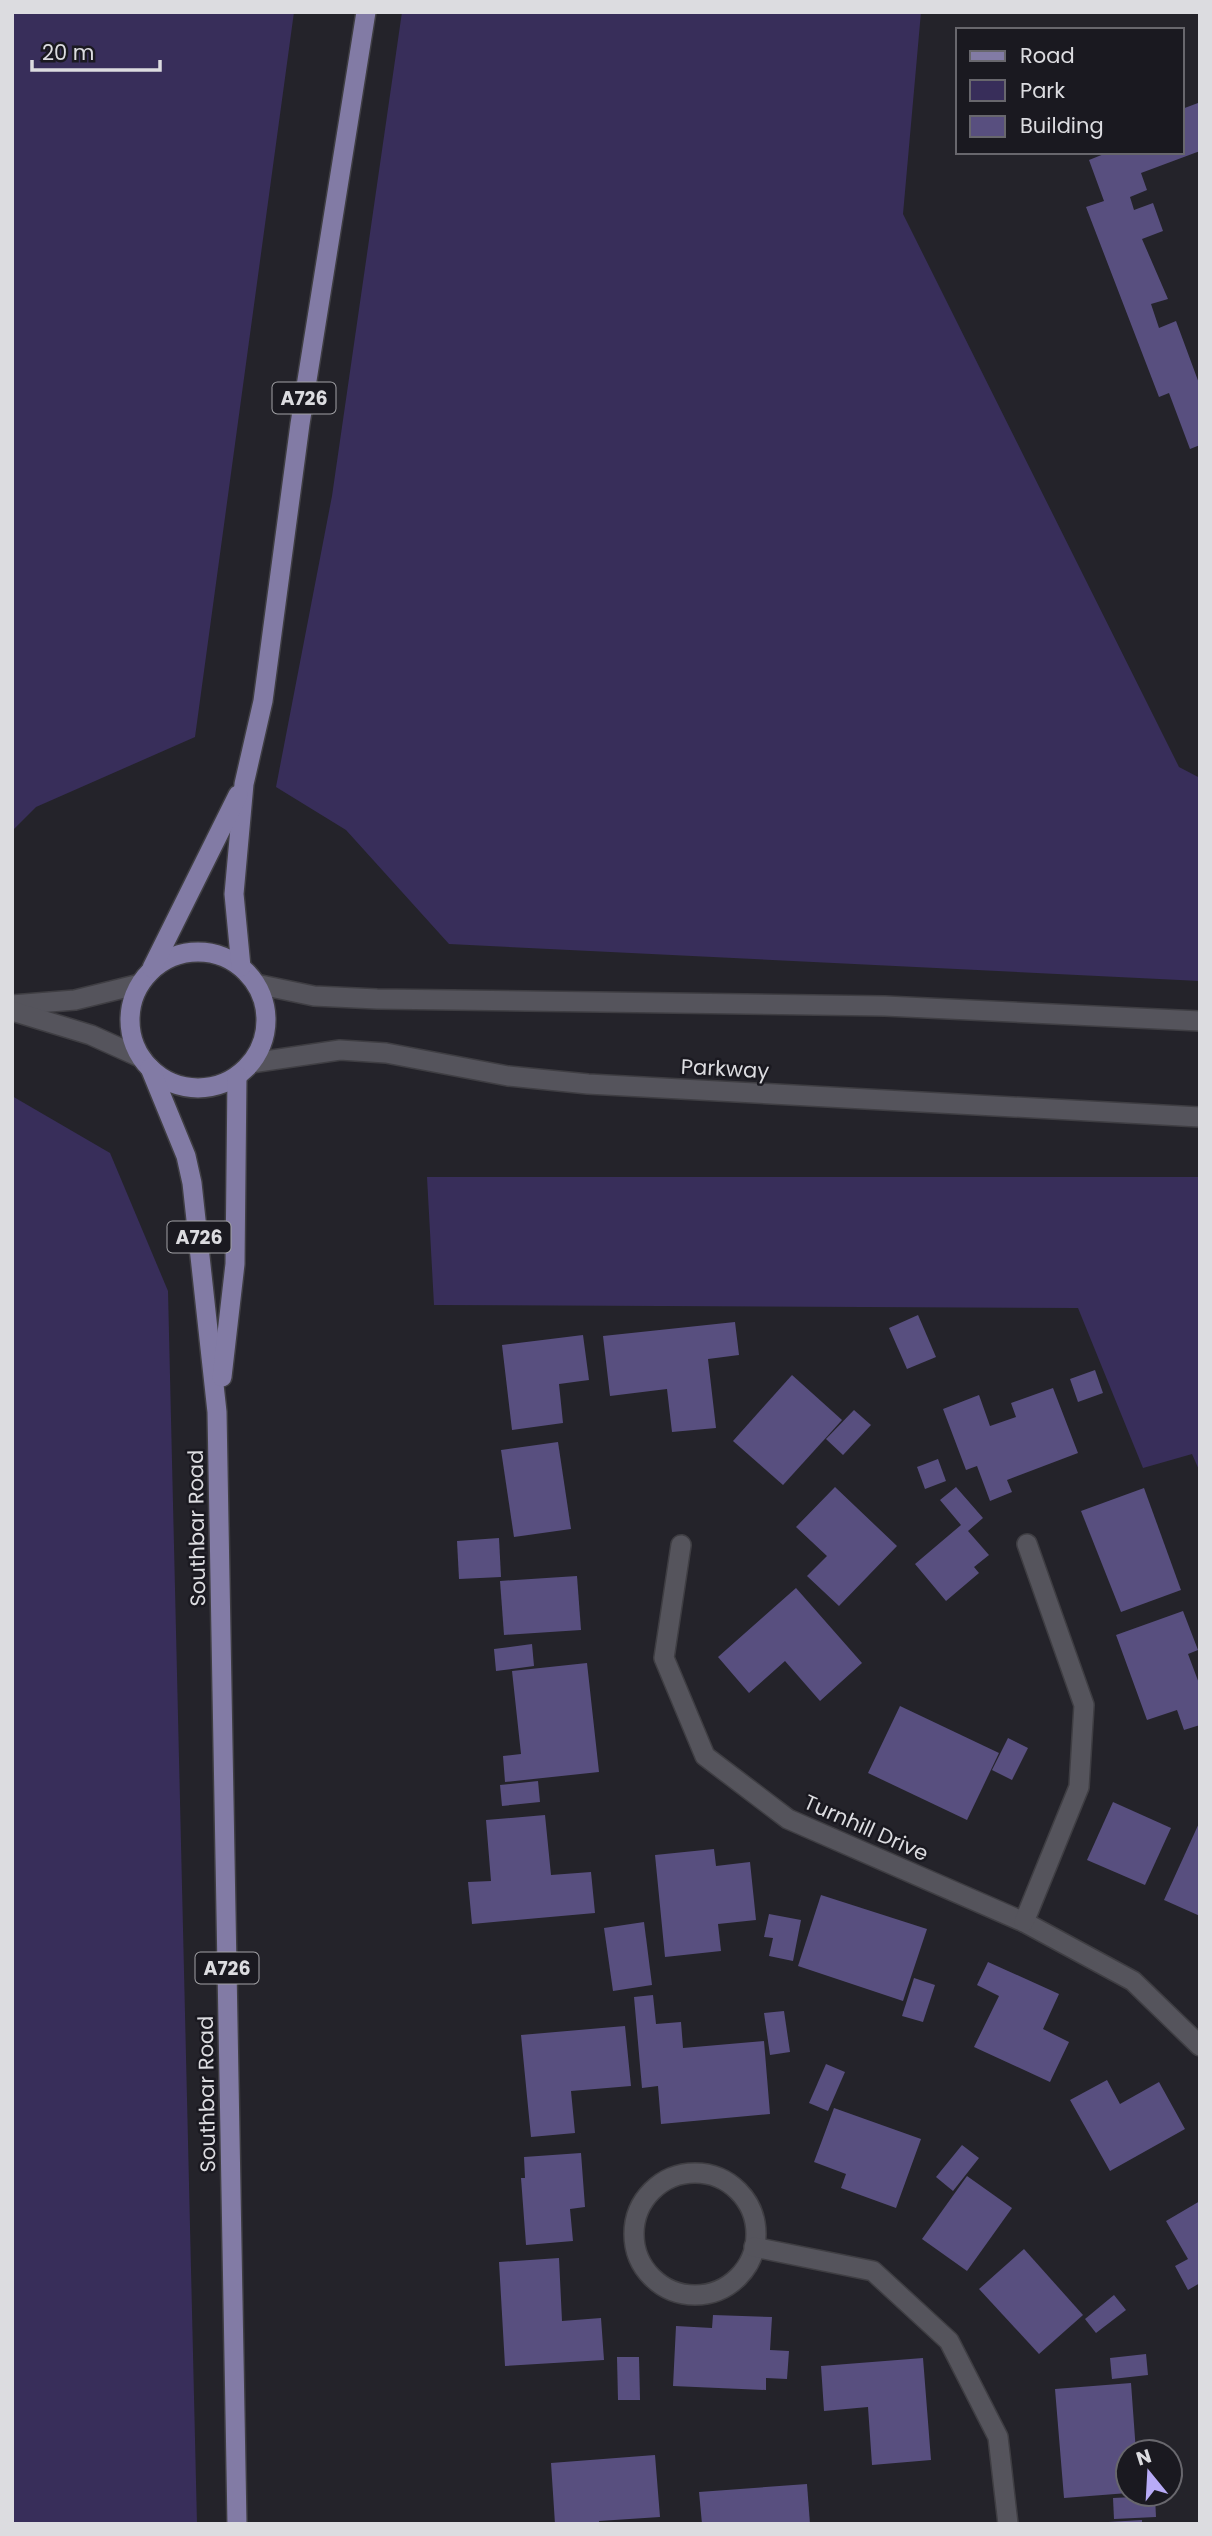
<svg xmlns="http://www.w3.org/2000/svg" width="1212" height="2536" viewBox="0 0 1212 2536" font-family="Poppins,sans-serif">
	<rect width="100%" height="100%" fill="#24232a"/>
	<g fill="#382e5a">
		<polygon points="12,12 294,12 195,737 36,807 12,831"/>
		<polygon points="402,12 921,12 903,214 1179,767 1200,778 1200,981 449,944 346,830 276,787 332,496"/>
		<polygon points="12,1096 110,1153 168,1291 197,2524 12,2524"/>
		<polygon points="427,1177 1200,1177 1200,1472 1192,1454 1143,1468 1078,1308 434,1305"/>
	</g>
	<g fill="#584f7f">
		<polygon points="1198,103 1200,151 1141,173 1147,190 1130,197 1134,210 1153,203 1163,231 1142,239 1168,299 1151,304 1159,328 1176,321 1200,386 1200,445 1190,449 1169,393 1159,397 1086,207 1104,201 1089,160 1109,152 1182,152 1182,109"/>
		<polygon points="918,1315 936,1357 907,1369 889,1328"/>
		<polygon points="735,1322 739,1355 708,1359 716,1428 672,1432 667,1389 610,1396 603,1336"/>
		<polygon points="583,1335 589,1380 559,1384 563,1423 512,1430 502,1345"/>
		<polygon points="1095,1370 1103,1393 1078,1402 1070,1379"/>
		<polygon points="792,1375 842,1420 783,1485 733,1441"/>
		<polygon points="1053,1388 1078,1453 1007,1480 1012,1492 990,1501 977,1466 966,1470 943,1409 979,1395 990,1426 1016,1417 1011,1403"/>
		<polygon points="854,1410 871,1425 843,1455 826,1439"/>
		<polygon points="558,1442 571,1529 514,1537 501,1450"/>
		<polygon points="938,1459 946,1481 925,1489 917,1467"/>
		<polygon points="835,1487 897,1546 839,1606 807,1576 827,1556 796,1527"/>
		<polygon points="956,1487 983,1518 968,1531 989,1555 974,1567 979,1573 946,1601 915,1564 961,1525 940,1500"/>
		<polygon points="1144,1488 1181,1590 1121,1612 1081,1511"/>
		<polygon points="499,1538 501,1577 459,1579 457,1541"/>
		<polygon points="577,1576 581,1630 504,1635 500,1581"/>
		<polygon points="796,1588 862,1663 820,1701 785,1661 749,1693 718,1657"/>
		<polygon points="1183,1611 1198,1650 1188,1654 1200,1686 1200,1725 1184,1730 1177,1710 1147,1720 1116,1635"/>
		<polygon points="532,1644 534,1666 496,1671 494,1649"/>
		<polygon points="587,1663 599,1772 505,1782 503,1756 521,1754 512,1671"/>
		<polygon points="900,1706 999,1753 967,1820 868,1773"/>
		<polygon points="1008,1738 1028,1748 1012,1780 992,1770"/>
		<polygon points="538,1781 540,1802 502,1806 500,1785"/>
		<polygon points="1113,1802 1171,1828 1145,1885 1087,1860"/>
		<polygon points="545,1815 551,1875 591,1872 595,1913 472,1924 468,1882 491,1881 486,1820"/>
		<polygon points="1200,1821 1200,1916 1164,1900"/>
		<polygon points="714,1849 716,1866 750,1862 756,1920 718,1924 721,1951 665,1957 655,1855"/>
		<polygon points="821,1895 927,1929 903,2001 798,1966"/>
		<polygon points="769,1914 801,1920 793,1961 769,1956 773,1938 764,1937"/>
		<polygon points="644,1922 652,1985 613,1991 604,1928"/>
		<polygon points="988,1962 1059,1994 1043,2029 1069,2042 1050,2082 974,2047 999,1996 977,1985"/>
		<polygon points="914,1978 935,1985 923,2022 902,2016"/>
		<polygon points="653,1995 656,2024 681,2022 683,2048 764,2041 770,2114 661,2124 658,2086 642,2088 634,1997"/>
		<polygon points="784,2011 790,2052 770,2055 764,2013"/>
		<polygon points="625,2026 631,2086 571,2091 575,2133 531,2137 521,2035"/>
		<polygon points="826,2064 845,2072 828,2111 809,2103"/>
		<polygon points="1107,2080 1120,2104 1159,2082 1185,2129 1110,2171 1070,2100"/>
		<polygon points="834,2108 921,2139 896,2208 841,2188 846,2174 814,2162"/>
		<polygon points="962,2145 979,2158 953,2191 936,2177"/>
		<polygon points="581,2153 585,2207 570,2209 573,2241 526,2245 521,2178 525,2178 524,2157"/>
		<polygon points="967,2176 1012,2208 967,2271 922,2239"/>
		<polygon points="1200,2201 1200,2283 1188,2290 1175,2266 1188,2259 1166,2221"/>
		<polygon points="1024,2249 1083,2315 1039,2354 979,2289"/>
		<polygon points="559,2258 562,2321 601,2318 604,2360 505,2366 499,2262"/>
		<polygon points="1114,2295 1126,2310 1096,2333 1085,2319"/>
		<polygon points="713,2315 772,2317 770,2350 789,2351 787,2379 766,2378 766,2390 673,2386 676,2326 712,2328"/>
		<polygon points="1146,2354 1148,2375 1112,2379 1110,2358"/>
		<polygon points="617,2357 639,2357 640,2400 618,2400"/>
		<polygon points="923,2358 931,2460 872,2465 868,2407 824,2411 821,2366"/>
		<polygon points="1131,2383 1136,2452 1128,2452 1128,2493 1064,2498 1055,2389"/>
		<polygon points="655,2455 660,2517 599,2521 599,2524 555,2524 551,2463"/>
		<polygon points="807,2484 810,2524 702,2524 699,2492"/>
		<polygon points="1155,2496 1156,2517 1114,2519 1113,2498"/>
		<polygon points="1142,2520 1142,2524 1108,2524 1108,2522"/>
	</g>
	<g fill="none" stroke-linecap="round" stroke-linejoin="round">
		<g stroke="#3f3e43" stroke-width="22">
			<g id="minor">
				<polyline points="681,1545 664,1658 705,1756 788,1819 1024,1922 1133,1981 1200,2046"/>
				<polyline points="1024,1922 1079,1787 1084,1705 1027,1544"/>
				<circle cx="695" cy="2234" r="61"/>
				<polyline points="754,2247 873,2271 949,2341 998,2437 1008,2524"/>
			</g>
		</g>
		<g stroke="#3f3e43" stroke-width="22">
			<g id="tertiary">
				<polyline points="256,984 314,996 377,999 885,1006 1200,1021"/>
				<polyline points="12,1005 75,1000 140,984"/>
				<polyline points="12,1011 91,1035 142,1058"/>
				<polyline points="251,1063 340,1050 386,1053 508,1076 588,1084 1200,1117"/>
			</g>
		</g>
		<g stroke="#3f3e43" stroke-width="22">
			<g id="primary">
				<circle cx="198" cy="1020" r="68"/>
				<polyline points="241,967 234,894 244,784 263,701 300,424 366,12"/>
				<polyline points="152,968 238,795"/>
				<polyline points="150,1068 186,1156 192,1183 217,1412 237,2524"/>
				<polyline points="222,1377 235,1264 237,1076"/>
			</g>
		</g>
		<use href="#minor" stroke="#55545c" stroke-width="19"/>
		<use href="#tertiary" stroke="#55545c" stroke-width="19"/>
		<use href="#primary" stroke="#827ba5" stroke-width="19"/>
	</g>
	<g text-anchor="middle" stroke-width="5" stroke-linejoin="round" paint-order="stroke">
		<g fill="#1a1920" stroke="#a2a2a6" stroke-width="2">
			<rect x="272.5" y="382.5" width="63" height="31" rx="5"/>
			<rect x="167.5" y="1221.5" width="63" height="31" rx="5"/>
			<rect x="195.5" y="1952.5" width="63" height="31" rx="5"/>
		</g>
		<g font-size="19" font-weight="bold" fill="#dcdce0">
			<text x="304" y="405">A726</text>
			<text x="199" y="1244">A726</text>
			<text x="227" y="1975">A726</text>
		</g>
		<g font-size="21" fill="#dcdce0" stroke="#1a1920">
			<text transform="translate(725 1069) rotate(3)" y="7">Parkway</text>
			<text transform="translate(197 1528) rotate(-91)" y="7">Southbar Road</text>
			<text transform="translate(866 1828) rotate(24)" y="7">Turnhill Drive</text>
			<text transform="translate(207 2094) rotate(-91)" y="7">Southbar Road</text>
		</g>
	</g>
	<rect width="1212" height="2536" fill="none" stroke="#dcdce0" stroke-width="28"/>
	<rect x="956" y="28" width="228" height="126" fill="#1a1920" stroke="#68676d" stroke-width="2"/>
	<rect x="970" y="51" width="35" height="10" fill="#827ba5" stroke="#68676d" stroke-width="2"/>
	<text x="1020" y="63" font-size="21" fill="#dcdce0">Road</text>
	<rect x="970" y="80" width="35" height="21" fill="#382e5a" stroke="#68676d" stroke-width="2"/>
	<text x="1020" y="98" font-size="21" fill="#dcdce0">Park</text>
	<rect x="970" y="116" width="35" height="21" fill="#584f7f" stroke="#68676d" stroke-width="2"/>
	<text x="1020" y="133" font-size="21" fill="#dcdce0">Building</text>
	<g transform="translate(1149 2473) rotate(342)"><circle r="33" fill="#1a1920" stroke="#68676d" stroke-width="2"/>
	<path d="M0-5L12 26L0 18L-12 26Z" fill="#b8abf7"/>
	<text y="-10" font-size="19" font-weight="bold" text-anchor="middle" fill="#dcdce0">N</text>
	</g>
	<path d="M32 60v10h128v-10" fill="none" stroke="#dcdce0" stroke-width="3.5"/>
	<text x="42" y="60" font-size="21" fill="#dcdce0" stroke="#1a1920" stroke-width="5" paint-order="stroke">20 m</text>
</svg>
